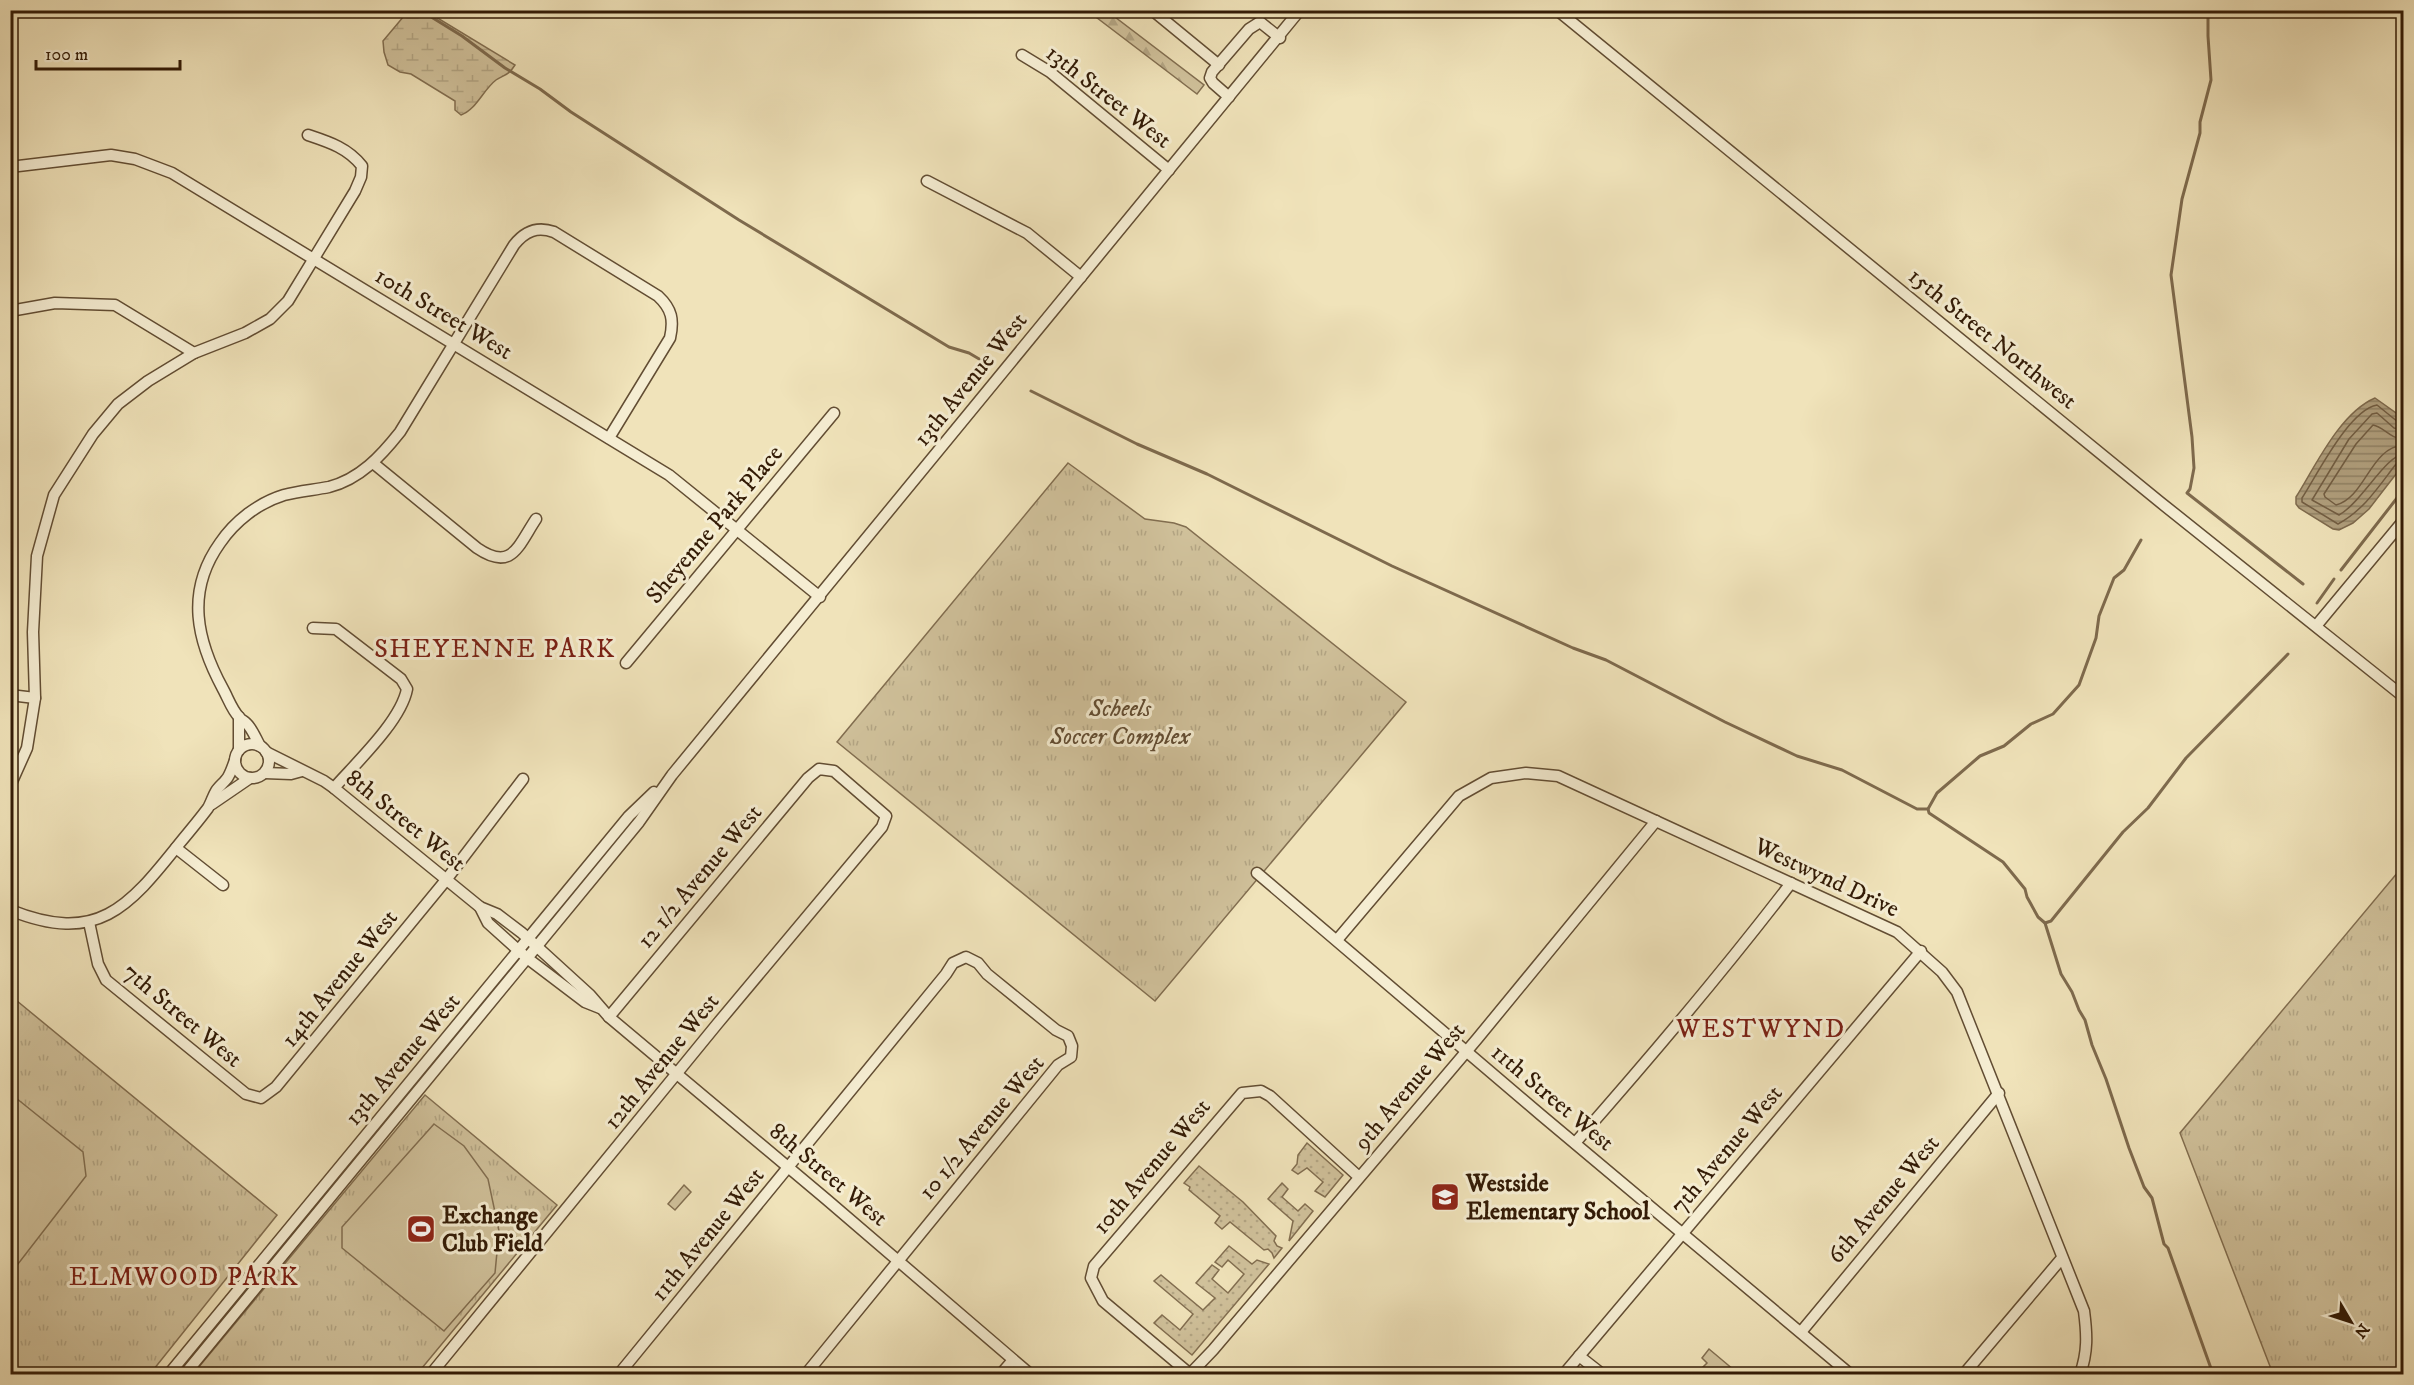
<svg xmlns="http://www.w3.org/2000/svg" width="2414" height="1385" viewBox="0 0 2414 1385" font-family="'IM FELL DW Pica',serif">
	<defs>
		<pattern id="grass-dots" width="8" height="8" patternUnits="userSpaceOnUse" patternTransform="scale(1.5)"><rect width="8" height="8" fill="#d0c19b"/><path d="M2 2h.1M6 6h.1" fill="none" stroke="#b3a584" stroke-width="1.8" stroke-linecap="round"/></pattern>
		<pattern id="forest-firs" width="22" height="20" patternUnits="userSpaceOnUse" patternTransform="scale(1.5)"><rect width="22" height="20" fill="#d0c19b"/><path d="M5 1l3.5 6h-7zM16 11l3.5 6h-7z" fill="#b3a584"/></pattern>
		<pattern id="wetland-marsh" width="20" height="14" patternUnits="userSpaceOnUse" patternTransform="scale(1.5)"><rect width="20" height="14" fill="#d0c19b"/><path d="M1 5h8M5 5V1M11 12h8M15 12V8" fill="none" stroke="#b3a584"/></pattern>
		<pattern id="park-tufts" width="24" height="20" patternUnits="userSpaceOnUse" patternTransform="scale(1.5)"><rect width="24" height="20" fill="#d0c19b"/><path d="M3 7l-1-3M5 7V3M7 7l1-3M15 17l-1-3M17 17v-4M19 17l1-3" fill="none" stroke="#b3a584"/></pattern>
		<pattern id="water-rules" width="6" height="5" patternUnits="userSpaceOnUse" patternTransform="scale(1.5)"><rect width="6" height="5" fill="#b09f7d"/><path d="M0 2.5h6" fill="none" stroke="#908164"/></pattern>
	</defs>
	<rect width="100%" height="100%" fill="#f0e3ba"/>
	<filter id="stains"><feTurbulence type="fractalNoise" baseFrequency=".00333" numOctaves="4"/><feColorMatrix values="0 0 0 0 .2 0 0 0 0 .09 0 0 0 0 .02 0 0 0 .5 -.17"/></filter>
	<radialGradient id="worn" r=".72"><stop offset=".6" stop-color="#630" stop-opacity="0"/><stop offset="1" stop-color="#630" stop-opacity=".3"/></radialGradient>
	<g fill="url(#grass-dots)" stroke="#826e50" stroke-width="1.5">
		<polygon points="1307,1143 1343,1175 1325,1197 1315,1191 1323,1182 1307,1168 1298,1174 1292,1170 1297,1164 1298,1155"/>
		<polygon points="1199,1166 1243,1202 1276,1236 1274,1241 1277,1246 1282,1248 1274,1258 1272,1253 1268,1249 1264,1250 1230,1222 1222,1229 1215,1223 1220,1216 1189,1190 1190,1187 1184,1183"/>
		<polygon points="1282,1183 1288,1189 1282,1197 1298,1211 1305,1204 1313,1211 1289,1241 1293,1221 1268,1199"/>
		<polygon points="1229,1246 1252,1264 1257,1260 1269,1264 1192,1355 1154,1323 1162,1315 1180,1330 1193,1314 1154,1281 1161,1275 1203,1310 1215,1298 1196,1283 1212,1265 1219,1270 1212,1279 1228,1293 1244,1274 1228,1260 1222,1267 1215,1262"/>
	</g>
	<polygon fill="url(#forest-firs)" stroke="#826e50" stroke-width="1.5" points="1088,11 1107,11 1204,85 1197,94"/>
	<path fill="url(#wetland-marsh)" stroke="#826e50" stroke-width="1.5" d="M409,10L426,11L515,65C508,76 505,74 496,80C483,90 476,110 461,115L455,110V101L411,74L400,72L388,65L384,52L383,41Z"/>
	<g fill="url(#park-tufts)" stroke="#826e50" stroke-width="1.5">
		<polygon points="1068,463 1145,519 1174,523 1186,527 1406,702 1155,1001 837,742"/>
		<polygon points="2403,866 2403,1374 2273,1374 2180,1133"/>
		<polygon points="11,996 277,1215 150,1374 11,1374"/>
		<polygon points="425,1095 557,1205 417,1374 193,1374"/>
	</g>
	<g fill="#d0c19b" stroke="#826e50" stroke-width="1.5">
		<polygon points="11,1094 83,1152 86,1176 11,1273"/>
		<polygon points="434,1124 464,1146 488,1179 499,1231 495,1273 444,1331 342,1248 342,1227"/>
		<polygon points="684,1185 691,1192 675,1210 668,1204"/>
		<polygon points="1709,1349 1734,1370 1730,1374 1721,1374 1714,1369 1709,1374 1702,1368 1707,1363 1702,1358"/>
	</g>
	<path fill="url(#water-rules)" stroke="#7e6a4d" stroke-width="1.5" d="M2375,398L2403,418V465L2369,509L2353,523L2339,530L2333,529L2299,508L2296,504V497C2316,465 2340,413 2375,398Z"/>
	<g fill="none" stroke-linecap="round" stroke-linejoin="round">
		<g stroke="#725d42" stroke-width="1.5">
			<path d="M2404,422H2398L2377,405C2349,410 2317,475 2302,498V502L2338,524C2364,510 2379,486 2396,464L2404,462"/>
			<path d="M2404,430L2394,428L2377,413L2372,414L2349,439L2312,500L2339,515C2361,503 2386,455 2404,454"/>
			<path d="M2404,439C2390,439 2384,427 2373,425L2356,444L2324,494L2325,497L2336,505C2366,497 2370,447 2404,445"/>
		</g>
		<g stroke="#7e6a4d" stroke-width="3">
			<polyline points="420,10 462,36 505,68 540,89 571,112 739,220 949,347 969,353 986,363"/>
			<polyline points="2211,10 2208,18 2208,36 2211,80 2200,122 2200,133 2182,199 2171,275 2192,437 2194,468 2190,489 2187,493 2303,584"/>
			<polyline points="1031,391 1137,444 1207,474 1392,566 1573,648 1606,660 1725,722 1797,756 1842,770 1917,809 1928,809 1929,813 2003,862 2025,889 2027,897 2038,917 2045,923 2061,974 2072,992 2079,1010 2085,1020 2092,1045 2106,1079 2129,1148 2144,1187 2152,1198 2164,1244 2168,1248 2213,1374"/>
			<polyline points="2341,570 2404,489"/>
			<polyline points="2317,603 2334,579"/>
			<polyline points="1928,809 1937,793 1980,756 2004,746 2031,724 2053,714 2079,685 2096,638 2099,616 2114,578 2124,570 2141,540"/>
			<polyline points="2045,923 2051,921 2123,832 2148,808 2186,758 2288,654"/>
		</g>
		<g stroke="#624d33" stroke-width="13">
			<g id="minor">
				<polyline points="1152,10 1219,65"/>
				<polyline points="1557,10 2160,502 2404,697"/>
				<polyline points="1022,55 1050,72 1169,170"/>
				<polyline points="1229,97 1213,83 1210,78 1212,72 1249,29 1260,22 1280,38"/>
				<polyline points="10,167 111,155 135,159 172,173 669,475 820,597"/>
				<polyline points="927,181 1027,233 1081,277"/>
				<polyline points="10,311 55,303 115,305 194,353"/>
				<path d="M373,463L477,548C512,572 518,546 536,519"/>
				<polyline points="2316,626 2404,520"/>
				<path d="M313,628L336,629L401,679L407,689C401,721 356,763 334,788"/>
				<polyline points="626,663 834,413"/>
				<polyline points="10,695 35,698"/>
				<polyline points="239,717 239,750"/>
				<circle cx="252" cy="761" r="17"/>
				<path d="M260,746C256,739 252,728 246,723C244,721 241,720 239,717C232,710 228,698 223,689C197,641 185,592 220,543C235,521 258,503 284,495C299,491 314,490 329,487C360,479 381,456 400,432L514,245C525,231 537,226 554,232L658,296C672,309 674,320 670,338L609,438"/>
				<polyline points="266,752 324,781 334,788 480,907 497,914 522,933 590,995 609,1017 826,1199 1030,1374"/>
				<polyline points="265,773 291,774 302,771"/>
				<path d="M10,786L27,748L35,698L33,632L37,556L54,495L93,434L118,404L148,381L194,353L245,333L270,319L288,301L355,191L361,177L362,166C348,148 329,142 308,135"/>
				<polyline points="212,804 250,778"/>
				<polyline points="176,848 223,885"/>
				<polyline points="1257,873 1541,1115 1850,1374"/>
				<polyline points="480,907 488,923 527,958 585,1002 600,1008"/>
				<path d="M10,910C97,945 128,908 179,844C189,832 199,820 208,808C211,803 213,796 216,791C219,786 225,782 228,777C231,772 233,766 235,760"/>
				<polyline points="89,922 98,964 106,980 246,1094 261,1098 276,1087 446,880 523,779"/>
				<path d="M1337,940L1459,796L1491,778L1526,773L1558,776L1897,932L1942,972L1957,992L2084,1311C2087,1334 2088,1352 2080,1374"/>
				<path d="M1575,1143C1649,1059 1722,973 1791,883"/>
				<polyline points="1359,1177 1270,1096 1261,1091 1242,1093 1094,1266 1091,1278 1103,1301 1190,1374 1213,1350 1477,1039 1656,821"/>
				<polyline points="1801,1332 1999,1093"/>
				<polyline points="1579,1356 1602,1374"/>
				<polyline points="169,1374 629,816 654,792"/>
				<polyline points="185,1374 639,822 672,775 1300,10"/>
				<polyline points="431,1374 718,1023 882,827 886,816 834,771 819,769 808,778 609,1017"/>
				<polyline points="619,1374 946,974 953,963 966,957 978,963 987,974 1056,1030 1068,1036 1072,1046 1071,1057 1058,1065 806,1374"/>
				<polyline points="1001,1374 1013,1360"/>
				<polyline points="1564,1374 1921,951"/>
				<polyline points="1964,1374 2062,1258"/>
			</g>
		</g>
		<use href="#minor" stroke="#f5edd2" stroke-width="10"/>
	</g>
	<defs>
		<g id="school-square" transform="scale(1.5)"><rect x="-9" y="-9" width="18" height="18" rx="4" fill="#8f2418" stroke="#f5edd2"/><path d="M0-5L7-2L0 1L-7-2ZM-4 1L0 2.5L4 1V4Q0 6-4 4Z" fill="#fff"/></g>
		<g id="stadium-square" transform="scale(1.5)"><rect x="-9" y="-9" width="18" height="18" rx="4" fill="#8f2418" stroke="#f5edd2"/><path d="M0-5a6.5 5 0 1 0 0 10a6.5 5 0 1 0 0-10ZM-3.5-1.8h7v3.6h-7Z" fill="#fff"/></g>
	</defs>
	<g fill-rule="evenodd">
		<use href="#school-square" x="1445" y="1197"/>
		<use href="#stadium-square" x="421" y="1229"/>
	</g>
	<g text-anchor="middle" stroke-width="6" stroke-linejoin="round" paint-order="stroke">
		<g font-size="24" fill="#331b06" stroke="#f5edd2">
			<text transform="translate(1109 96) rotate(38)" y="8">13th Street West</text>
			<text transform="translate(444 313) rotate(31)" y="8">10th Street West</text>
			<text transform="translate(1993 338) rotate(39)" y="8">15th Street Northwest</text>
			<text transform="translate(970 379) rotate(-51)" y="8">13th Avenue West</text>
			<text transform="translate(714 524) rotate(-50)" y="8">Sheyenne Park Place</text>
			<text transform="translate(406 820) rotate(39)" y="8">8th Street West</text>
			<text transform="translate(699 876) rotate(-50)" y="8">12 1/2 Avenue West</text>
			<text transform="translate(1827 877) rotate(25)" y="8">Westwynd Drive</text>
			<text transform="translate(339 978) rotate(-51)" y="8">14th Avenue West</text>
			<text transform="translate(183 1015) rotate(40)" y="8">7th Street West</text>
			<text transform="translate(402 1059) rotate(-50)" y="8">13th Avenue West</text>
			<text transform="translate(661 1061) rotate(-51)" y="8">12th Avenue West</text>
			<text transform="translate(1409 1086) rotate(-50)" y="8">9th Avenue West</text>
			<text transform="translate(1553 1097) rotate(40)" y="8">11th Street West</text>
			<text transform="translate(981 1127) rotate(-50)" y="8">10 1/2 Avenue West</text>
			<text transform="translate(1726 1149) rotate(-50)" y="8">7th Avenue West</text>
			<text transform="translate(1151 1166) rotate(-50)" y="8">10th Avenue West</text>
			<text transform="translate(829 1174) rotate(40)" y="8">8th Street West</text>
			<text transform="translate(1883 1199) rotate(-50)" y="8">6th Avenue West</text>
			<text transform="translate(707 1234) rotate(-51)" y="8">11th Avenue West</text>
		</g>
		<g font-size="24" font-style="italic" fill="#624d33" stroke="#f5edd2">
			<text x="1120" y="716">Scheels<tspan x="1120" dy="28">Soccer Complex</tspan></text>
		</g>
		<g font-size="24" font-weight="bold" fill="#331b06" stroke="#f5edd2" text-anchor="start">
			<text x="1466" y="1191">Westside<tspan x="1466" dy="28">Elementary School</tspan></text>
			<text x="442" y="1223">Exchange<tspan x="442" dy="28">Club Field</tspan></text>
		</g>
		<g font-size="26" letter-spacing="1.5" fill="#7a1f14" stroke="#f5edd2">
			<text x="495" y="657">SHEYENNE PARK</text>
			<text x="1761" y="1037">WESTWYND</text>
			<text x="184" y="1285">ELMWOOD PARK</text>
		</g>
	</g>
	<rect width="2414" height="1385" fill="none" stroke="#f0e3ba" stroke-width="36"/>
	<rect x="12" y="12" width="2390" height="1361" fill="none" stroke="#331b06" stroke-width="3"/>
	<rect x="18" y="18" width="2378" height="1349" fill="none" stroke="#331b06" stroke-width="1.5"/>
	<g transform="translate(2351 1322) rotate(129)" stroke="#f5edd2" stroke-width="4.5" paint-order="stroke">
	<path d="M0-4.5L10 22L0 15L-10 22Z" fill="#331b06"/>
	<text y="-9" font-size="16" font-weight="bold" text-anchor="middle" fill="#331b06">N</text>
	</g>
	<path d="M36 60v9h144v-9" fill="none" stroke="#331b06" stroke-width="3"/>
	<text x="45" y="60" font-size="18" fill="#331b06" stroke="#f5edd2" stroke-width="4.5" paint-order="stroke">100 m</text>
	<rect width="100%" height="100%" filter="url(#stains)"/>
	<rect width="100%" height="100%" fill="url(#worn)"/>
</svg>
